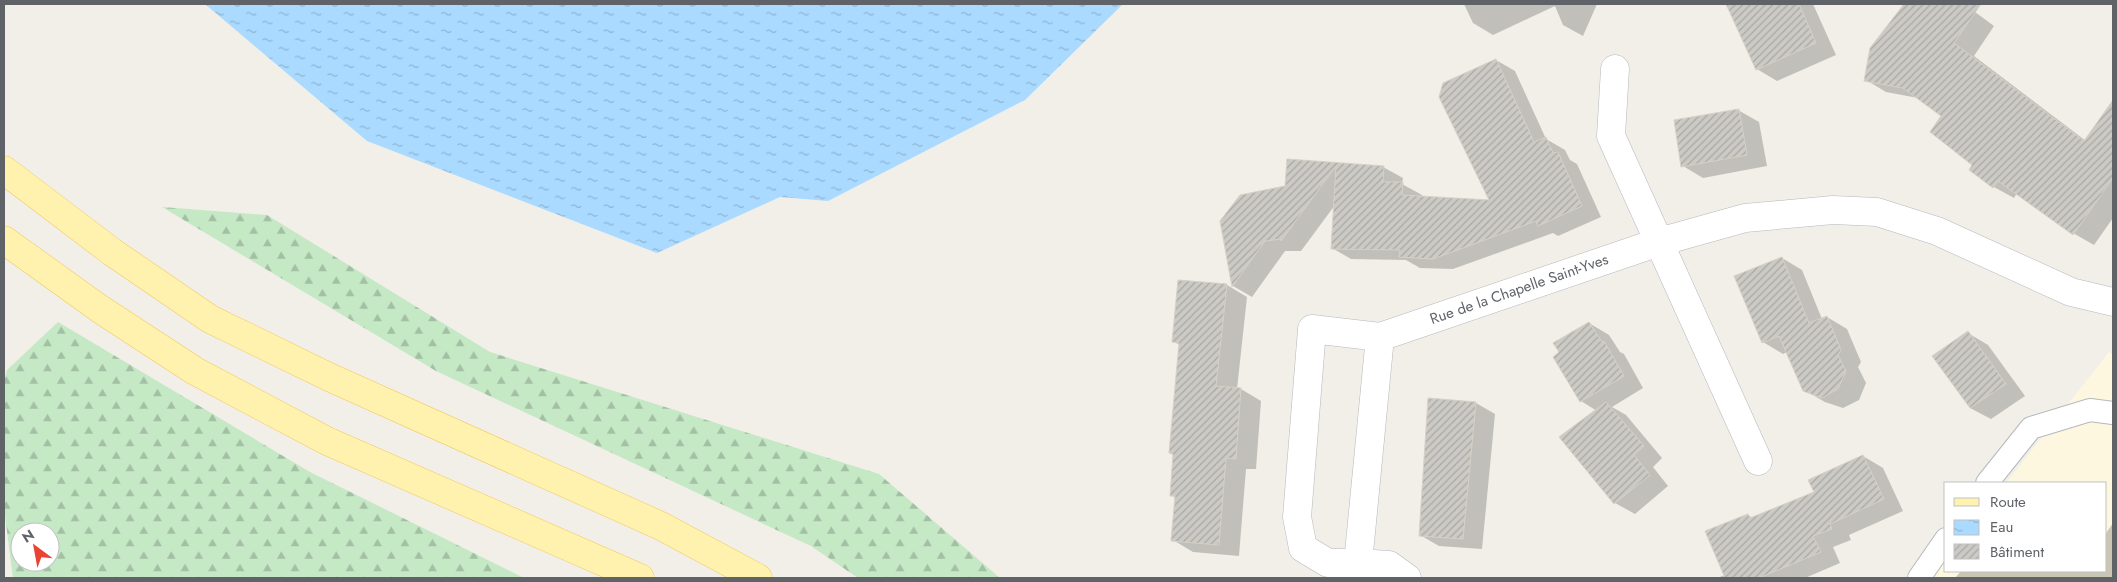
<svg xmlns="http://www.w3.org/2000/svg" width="2117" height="582" viewBox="0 0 2117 582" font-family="Jost,sans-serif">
	<defs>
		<pattern id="forest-firs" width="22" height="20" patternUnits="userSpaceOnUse" patternTransform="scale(1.25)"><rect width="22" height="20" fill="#c5e8c5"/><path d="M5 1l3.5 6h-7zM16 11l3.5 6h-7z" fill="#a3c0a4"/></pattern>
		<pattern id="water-ripples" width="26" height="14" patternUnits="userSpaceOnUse" patternTransform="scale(1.25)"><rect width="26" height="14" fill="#aadaff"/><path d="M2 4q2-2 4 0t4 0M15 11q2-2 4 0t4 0" fill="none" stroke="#8eb4d2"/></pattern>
		<pattern id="building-hatch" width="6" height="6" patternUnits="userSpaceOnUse" patternTransform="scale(1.25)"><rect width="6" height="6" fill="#cccac5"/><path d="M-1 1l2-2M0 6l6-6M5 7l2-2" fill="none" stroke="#a9a8a4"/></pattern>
	</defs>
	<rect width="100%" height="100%" fill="#f1efe8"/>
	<polygon fill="#fef7e0" points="2109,352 2113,355 2113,578 1932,578 1946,560 1946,571 2106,571 2106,483 2006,483"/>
	<g fill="url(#forest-firs)" fill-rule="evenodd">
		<polygon points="162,207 267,215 490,352 879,474 1000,578 858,578 811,546 436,371"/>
		<path d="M58,322L310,472L524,578H13L4,508V382L7,370ZM20,532H50V562H20Z"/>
	</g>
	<polygon fill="url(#water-ripples)" points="205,4 1123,4 1025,100 828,201 780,197 657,253 367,141"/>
	<g fill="#0003">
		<polygon points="1464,4 1597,4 1583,36 1563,25 1555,6 1493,35 1473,23"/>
		<polygon points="1728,4 1813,4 1836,55 1777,81 1757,69"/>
		<polygon points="1906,4 1961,4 1975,12 1994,26 1974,56 2086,141 2113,102 2113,218 2094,245 2073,233 2017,193 2014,198 1994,187 1974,164 1942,116 1918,98 1886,92 1866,80 1872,48"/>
		<polygon points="1496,60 1515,71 1546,139 1565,150 1570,160 1577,164 1601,217 1558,236 1553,233 1453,269 1420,268 1406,260 1351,259 1332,248 1335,205 1301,251 1285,251 1252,297 1233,286 1221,221 1286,187 1288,161 1383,167 1403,178 1402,184 1422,195 1422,197 1491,202"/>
		<polygon points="1738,110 1759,122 1767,166 1703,178 1683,166"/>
		<polygon points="1782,258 1802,270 1822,319 1827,317 1847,329 1861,362 1858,367 1866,383 1859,400 1843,408 1825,402 1804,390 1787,352 1783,354 1763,342"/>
		<polygon points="1227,285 1247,297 1237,389 1241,389 1261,401 1256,469 1246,469 1239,556 1193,552 1173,540 1176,498 1171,495 1174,455 1170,453 1180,345 1174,342"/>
		<polygon points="1589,323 1609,335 1620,352 1624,354 1643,388 1612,407 1626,415 1662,458 1653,467 1668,486 1635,514 1615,503 1597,411 1581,401 1555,357"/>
		<polygon points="1968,333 1988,345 2025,396 1991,419 1970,408"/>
		<polygon points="1429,399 1476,403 1495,414 1482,549 1439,546 1420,535"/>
		<polygon points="1863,456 1883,468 1903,511 1849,535 1851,540 1833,547 1840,563 1805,578 1717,578 1725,575 1748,515 1753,518 1816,493"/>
		<polygon points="2113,523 2113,578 1955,578 1961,571 2106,571 2106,533"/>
	</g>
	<g fill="url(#building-hatch)" stroke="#d6d1c6">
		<polygon points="1726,4 1799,4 1816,43 1756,70"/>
		<polygon points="1904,4 1981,4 1954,43 2084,141 2113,100 2113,178 2073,235 1998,181 1993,188 1969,170 1972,165 1930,132 1941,116 1903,88 1864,81 1870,48"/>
		<polygon points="1496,59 1534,142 1546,137 1553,153 1558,152 1582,206 1538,226 1536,221 1433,259 1399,257 1400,250 1331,249 1336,166 1281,241 1281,239 1265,241 1232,287 1220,221 1240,195 1285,186 1287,159 1384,166 1383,182 1403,182 1402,195 1489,200 1439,97 1443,83"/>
		<polygon points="1739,109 1747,155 1681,167 1674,120"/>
		<polygon points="1782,257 1809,323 1827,316 1841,350 1838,355 1846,371 1838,389 1822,398 1803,391 1779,336 1762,343 1734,276"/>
		<polygon points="1178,280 1227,284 1216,386 1241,388 1236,459 1226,458 1219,545 1171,541 1175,496 1170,496 1173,454 1169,453 1179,343 1172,342"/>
		<polygon points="1589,322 1602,342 1604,341 1624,376 1580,402 1553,357 1559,352 1553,343"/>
		<polygon points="1968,331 2006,384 1970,408 1932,356"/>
		<polygon points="1428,398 1476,402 1463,539 1419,536"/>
		<polygon points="1606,402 1644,446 1634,455 1650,475 1614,504 1559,437"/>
		<polygon points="1863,455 1884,499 1830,524 1832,529 1813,536 1821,552 1759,578 1725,578 1705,531 1748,514 1750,518 1814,492 1808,480"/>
	</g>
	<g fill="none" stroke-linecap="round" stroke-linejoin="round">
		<g stroke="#b5b8bc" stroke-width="24">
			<g id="service">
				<polyline points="1987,483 2031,428 2090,410 2113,413"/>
				<polyline points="1919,578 1946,539"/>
			</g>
		</g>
		<g stroke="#b5b8bc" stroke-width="29">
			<g id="minor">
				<polyline points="1615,69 1611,136 1758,461"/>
				<polyline points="1358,563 1328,563 1303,548 1297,517 1312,329 1380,337"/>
				<polyline points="1407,578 1389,565 1358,563 1380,337 1659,242 1745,218 1833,210 1877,212 1937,231 2071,292 2113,302"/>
			</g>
		</g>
		<g stroke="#f2c960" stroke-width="29">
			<g id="primary">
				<polyline points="4,170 112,252 210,319 329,377 661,526 758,578"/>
				<polyline points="4,240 100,309 195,371 327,441 640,578"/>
			</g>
		</g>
		<use href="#service" stroke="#fff" stroke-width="22"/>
		<use href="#minor" stroke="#fff" stroke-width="28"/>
		<use href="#primary" stroke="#fff2af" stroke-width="28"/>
	</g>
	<g text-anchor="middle" stroke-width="4" stroke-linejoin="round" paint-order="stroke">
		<g font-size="15" fill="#5f6368" stroke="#fff">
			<text transform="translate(1519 289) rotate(-19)" y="5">Rue de la Chapelle Saint-Yves</text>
		</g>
	</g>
	<rect width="2117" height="582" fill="none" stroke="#5f6368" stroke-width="10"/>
	<rect x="1944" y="482" width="162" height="90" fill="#ffffff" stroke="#bfc1c3"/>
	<rect x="1954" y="498" width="25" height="8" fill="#fff2af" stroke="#bfc1c3"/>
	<text x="1990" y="507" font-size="15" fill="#5f6368">Route</text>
	<rect x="1954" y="520" width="25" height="15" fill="url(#water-ripples)" stroke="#bfc1c3"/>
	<text x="1990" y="532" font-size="15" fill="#5f6368">Eau</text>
	<rect x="1954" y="544" width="25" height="15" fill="url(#building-hatch)" stroke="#bfc1c3"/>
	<text x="1990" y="557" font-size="15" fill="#5f6368">Bâtiment</text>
	<g transform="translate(35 547) rotate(328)"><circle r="24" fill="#ffffff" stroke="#bfc1c3"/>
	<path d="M0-4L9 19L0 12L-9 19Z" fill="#ea4335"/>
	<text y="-8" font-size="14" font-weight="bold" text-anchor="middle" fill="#5f6368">N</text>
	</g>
</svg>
